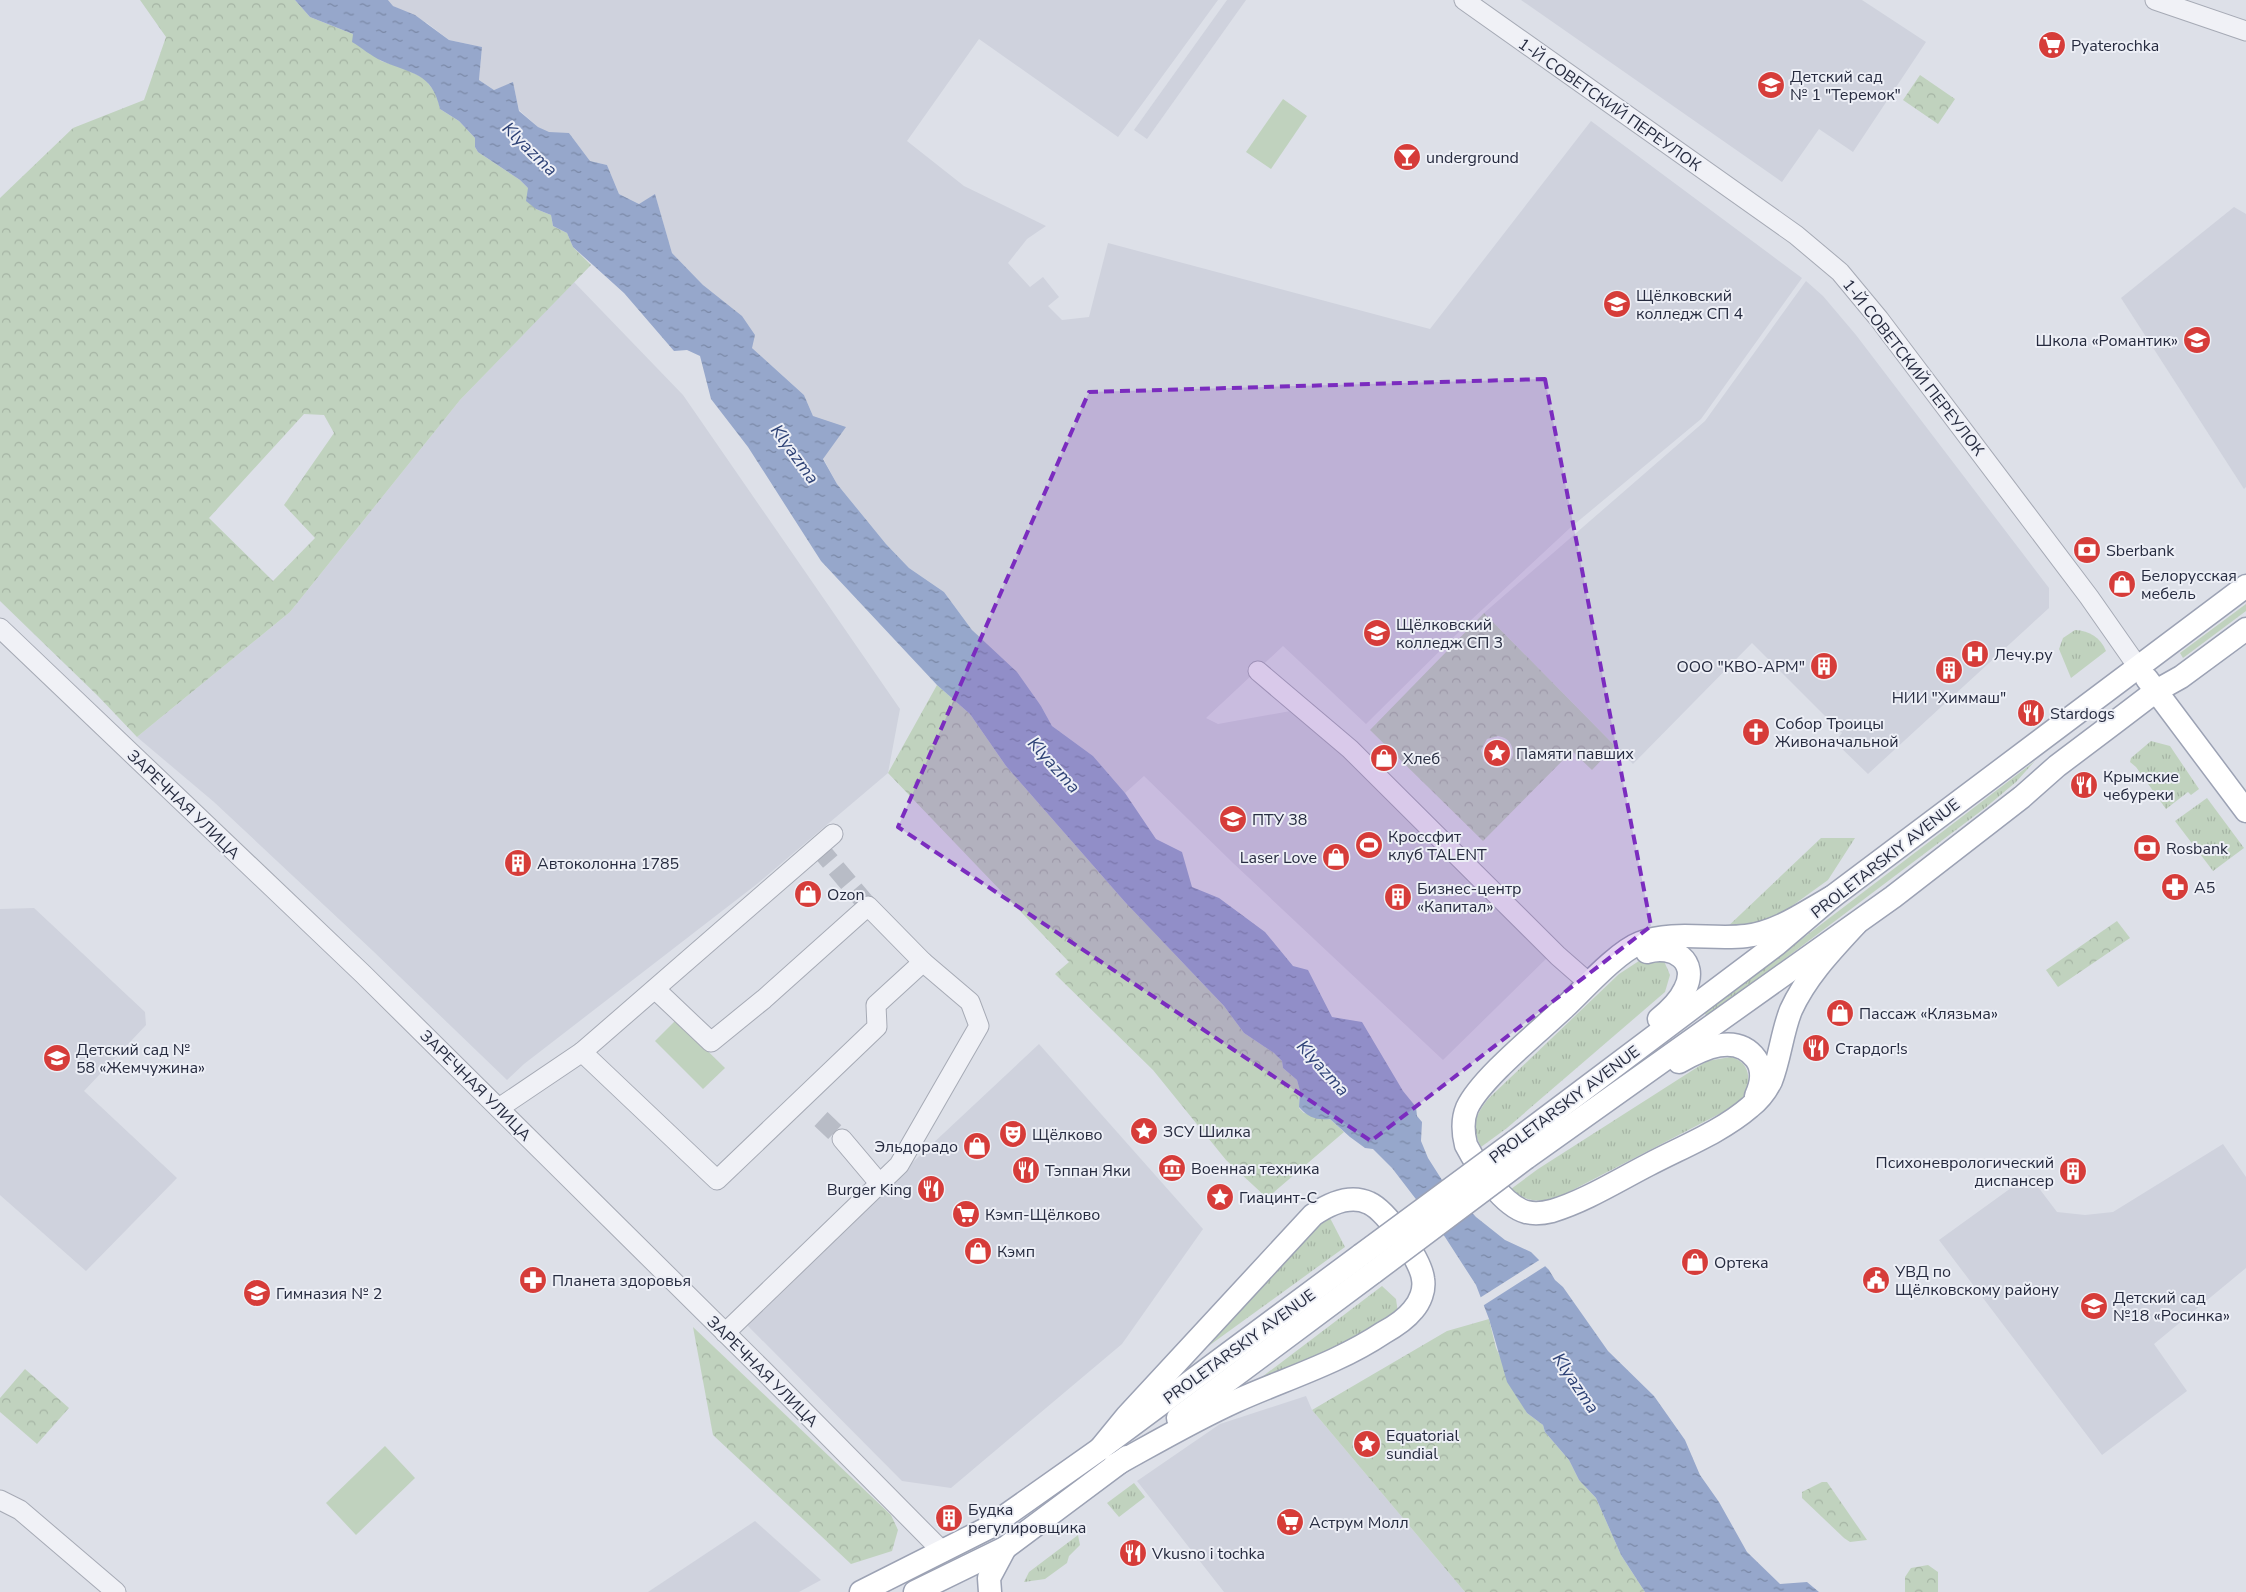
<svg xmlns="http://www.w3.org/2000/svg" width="2246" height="1592" viewBox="0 0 2246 1592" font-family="'Nunito Sans',sans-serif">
	<defs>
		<pattern id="grass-tufts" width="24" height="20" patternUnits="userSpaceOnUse" patternTransform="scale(1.25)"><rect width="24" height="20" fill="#c0d2be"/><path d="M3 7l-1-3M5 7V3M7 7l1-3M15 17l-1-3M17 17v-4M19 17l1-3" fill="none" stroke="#a5b4a4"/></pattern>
		<pattern id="forest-crowns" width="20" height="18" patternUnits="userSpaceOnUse" patternTransform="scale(1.25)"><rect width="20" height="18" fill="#c0d2be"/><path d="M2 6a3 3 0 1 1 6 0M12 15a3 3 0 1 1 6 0" fill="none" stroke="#a5b4a4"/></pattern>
		<pattern id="water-ripples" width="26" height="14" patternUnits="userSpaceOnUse" patternTransform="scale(1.25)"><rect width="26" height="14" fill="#96a7cb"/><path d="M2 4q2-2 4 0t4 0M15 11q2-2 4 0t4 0" fill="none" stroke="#7a88a6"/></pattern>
	</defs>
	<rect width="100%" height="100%" fill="#dde0e8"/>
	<g fill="#cfd2dd">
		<polygon points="388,0 1218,0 1118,137 979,39 907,141 964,186 1046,226 1027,239 1008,263 1030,287 1043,277 1059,297 1048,306 1062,320 1089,317 1108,243 1430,329 1591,121 1802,278 1701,419 1570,528 1470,621 1366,724 1283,646 1206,718 1218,724 1296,710 1342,752 1550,955 1443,1060 1233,863 1144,776 1125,793 1093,756 1052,726 1041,706 972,630 944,592 909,568 886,544 837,484 823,458 813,416 804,395 752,348 703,285 672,253 655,195 639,204 619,194 607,165 590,161 569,133 549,133 538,127 519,110 513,83 494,90 479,80 482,47 449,40 427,23 393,6"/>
		<polygon points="1227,0 1246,0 1147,139 1134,130"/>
		<polygon points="1521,0 1862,0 1926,42 1853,152 1819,129 1782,182"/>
		<polygon points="2234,207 2246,214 2246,487 2244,489 2121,298"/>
		<polygon points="1806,281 1823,296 1856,335 2049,588 2049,608 1868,774 1835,742 1842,733 1752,643 1633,764 1484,613 1705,421"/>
		<polygon points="574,282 683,395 900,709 888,773 757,884 524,1064 507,1080 373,951 214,802 137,737 290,612 460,400"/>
		<polygon points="34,908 145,1012 146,1025 84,1091 177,1178 86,1271 0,1195 0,909"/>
		<polygon points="1039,1044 1203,1229 1122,1344 951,1488 902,1481 743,1321"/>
		<polygon points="2223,1144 2246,1177 2246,1268 2154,1344 2187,1391 2102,1455 1939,1240 2029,1175 2057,1212 2085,1215 2113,1212"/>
		<polygon points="1306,1396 1312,1410 1465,1592 1224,1592 1137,1481 1220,1424"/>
		<polygon points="755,1521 821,1580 799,1592 648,1592"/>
	</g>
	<g fill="url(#grass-tufts)">
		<polygon points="2246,604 2246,611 2183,658 2180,653"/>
		<path d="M2075,630C2090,631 2100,637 2106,651L2071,678L2059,649L2063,638Z"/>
		<polygon points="2151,741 2170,746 2199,789 2191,795 2188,792 2166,809 2136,767 2130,762 2131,758"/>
		<polygon points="2035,761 2016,782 1985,808 1709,1016 1706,1016 1705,1013"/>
		<polygon points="2207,798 2244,848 2213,871 2175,821"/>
		<polygon points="1821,838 1855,838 1828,880 1774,919 1723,931"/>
		<path d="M1642,959L1664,961L1670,975L1665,992L1507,1128L1481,1147C1471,1125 1474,1118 1488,1099L1619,974Z"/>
		<path d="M1731,1057C1750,1062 1750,1078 1747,1095L1725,1111L1561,1196C1543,1202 1526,1204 1511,1189L1538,1169L1707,1061Z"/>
		<polygon points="1329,1216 1345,1247 1203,1350 1304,1237"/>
		<polygon points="1382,1286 1396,1299 1398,1313 1369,1333 1254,1383"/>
		<polygon points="1134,1483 1145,1497 1119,1517 1107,1503"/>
		<polygon points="1078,1535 1080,1545 1069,1556 1067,1563 1045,1579 1024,1582 1029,1572"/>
	</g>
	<g fill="url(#forest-crowns)" fill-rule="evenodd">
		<path d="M140,0H295L310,17L353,34L381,61L404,68L425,79L437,95L440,109L459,121L475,138V147L478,152L520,180L528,188L536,209L551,215L553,226L567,233L573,247L591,265L460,400L290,612L137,737L98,696L0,601V198L73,128L144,100L166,37ZM304,414L324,415L334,433L284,505L315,538L273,581L209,518Z"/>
		<polygon points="1920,75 1955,99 1938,124 1903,100"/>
		<path d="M1484,613L1615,746L1592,770L1572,751L1483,841L1370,730ZM1498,736C1509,738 1513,744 1513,755C1508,769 1494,772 1484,761L1481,750L1487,739Z"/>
		<polygon points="937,685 970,714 1006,766 1125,902 1224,1006 1244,1033 1274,1053 1282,1061 1283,1068 1297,1080 1300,1091 1299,1108 1304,1113 1329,1118 1344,1132 1267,1198 1226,1160 1153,1070 1055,974 1069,962 888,773"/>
		<polygon points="2117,921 2130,938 2058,987 2046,970"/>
		<polygon points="1489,1319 1496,1348 1527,1413 1543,1425 1545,1432 1569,1460 1579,1480 1596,1498 1621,1555 1645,1592 1465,1592 1312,1410 1447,1331"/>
		<polygon points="693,1327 891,1515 898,1530 892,1551 851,1564 713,1435"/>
		<polygon points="25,1369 69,1408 37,1444 0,1412 0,1398"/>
		<polygon points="1822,1482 1827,1482 1867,1540 1850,1542 1844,1538 1802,1498 1802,1492"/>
		<polygon points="1928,1565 1938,1572 1938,1592 1905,1592 1905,1577 1911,1568"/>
	</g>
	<g fill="#c0d2be">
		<polygon points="1283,99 1307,116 1271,169 1246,152"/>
		<polygon points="676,1020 725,1068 703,1089 655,1041"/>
		<polygon points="385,1446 415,1478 356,1535 326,1503"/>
	</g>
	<path fill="url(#water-ripples)" d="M295,0H388L393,6L415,15L449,40L482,47L479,80L494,90L513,82L519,111L538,127L549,132L569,133L590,161L607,165L619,194L639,204L655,194L672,253L703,285L742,316L755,335L752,348L804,395L813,416L846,427L823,459L837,484L886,544L909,568L944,592L972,630L1017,672L1041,706L1052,726L1093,756L1125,793L1156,839L1182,852L1192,887L1219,898L1265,932L1293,966L1308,970L1332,1017L1362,1022L1403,1091L1416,1107L1417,1116L1422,1122L1421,1141L1428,1158L1442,1180L1476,1217L1505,1240L1531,1252L1549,1270L1555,1280L1563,1287L1608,1351L1654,1396L1685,1440L1700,1475L1719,1502L1747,1552L1780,1584L1807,1582L1819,1592H1645L1621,1555L1596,1498L1579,1480L1569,1460L1545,1432L1543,1425L1527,1413L1507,1382L1489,1319L1476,1285L1445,1237L1392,1168L1373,1149L1365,1148L1350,1137L1330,1119C1316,1120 1309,1118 1299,1107L1300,1091L1297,1080L1283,1068L1282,1061L1274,1053L1244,1033L1224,1006L1125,902L1006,766L970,714L937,685L821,561L748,447L711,399L700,356L687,350L674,351L624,293L573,247L567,233L553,226L551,215L536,209L526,201L528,188L520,180L478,152L475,147V138L459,121L440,109C432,72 411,74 382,61C371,56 362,48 352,42L353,34L310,17Z"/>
	<polygon fill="#dde0e8" points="1541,1259 1547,1265 1481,1307 1478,1299"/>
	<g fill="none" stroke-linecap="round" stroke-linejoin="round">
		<g stroke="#b8bcc6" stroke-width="19" stroke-dasharray="19 9" stroke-linecap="butt">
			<polyline points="818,847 868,906"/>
			<polyline points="821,1119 842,1139"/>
		</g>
		<g stroke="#a6aab5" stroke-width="21">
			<g id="minor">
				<polyline points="1464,0 1796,235 1840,272 1879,319 2089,597 2138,667"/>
				<polyline points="2155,0 2246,31"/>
				<polyline points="0,628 363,974 763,1370 943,1552"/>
				<polyline points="1258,671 1350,749 1558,956 1590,984"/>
				<polyline points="655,989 711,1042 764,999 868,906 923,962"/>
				<polyline points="582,1052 833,834"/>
				<polyline points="499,1108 582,1052 717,1180 877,1027 876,1005 923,962 970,1002 979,1026 899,1165 725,1333"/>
				<polyline points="842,1139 880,1184"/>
				<polyline points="0,1500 20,1510 116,1592"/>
			</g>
		</g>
		<g stroke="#9ca2b4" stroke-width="25">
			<g id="major">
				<polyline points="2147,679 2246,811"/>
				<path d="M1832,897C1805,912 1778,932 1746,936C1712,940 1672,930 1640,943C1617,952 1584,989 1565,1007C1540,1031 1481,1078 1467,1108C1462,1120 1463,1133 1466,1145C1477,1166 1502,1205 1526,1212C1534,1214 1544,1213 1552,1211C1585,1201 1617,1181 1648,1165C1682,1147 1721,1132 1750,1107C1759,1100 1766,1091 1771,1081C1780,1058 1782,1032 1791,1010C1806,977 1831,951 1856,924"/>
				<path d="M1647,952C1673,944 1699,961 1685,989C1680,1000 1669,1011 1659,1019"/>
				<path d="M1679,1062C1702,1049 1736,1032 1756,1059C1764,1070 1761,1085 1756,1096"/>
				<polyline points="1514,1142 1777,944 1832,897 2246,586"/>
				<polyline points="1526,1158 1893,897 2022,797 2057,766 2114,723 2156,691 2181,677 2246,629"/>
				<polyline points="1178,1418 1374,1272"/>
				<path d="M1100,1449L1127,1416L1313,1215C1329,1204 1350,1194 1369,1203C1387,1211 1421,1260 1423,1279C1425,1290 1420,1302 1413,1310C1405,1320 1394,1327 1383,1333C1338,1363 1285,1379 1236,1401C1194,1420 1155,1443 1115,1465"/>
				<polyline points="861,1592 988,1528 1100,1449 1361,1255"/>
				<polyline points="915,1592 1005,1548 1127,1457"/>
				<polyline points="990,1592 989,1578 1005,1548"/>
			</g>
		</g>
		<use href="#minor" stroke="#f0f1f6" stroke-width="19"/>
		<use href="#major" stroke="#fff" stroke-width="22"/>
		<g stroke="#9ca2b4" stroke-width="25" stroke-linecap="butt">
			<g id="major-bridge">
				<polyline points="1361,1255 1514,1142"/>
				<polyline points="1374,1272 1526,1158"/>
			</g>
		</g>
		<use href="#major-bridge" stroke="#fff" stroke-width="22"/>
	</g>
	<path fill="#7b2cbf" fill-opacity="0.2" stroke="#7b2cbf" stroke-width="4" stroke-dasharray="10 6" stroke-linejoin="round" d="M1545,379L1651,926L1371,1141L898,827L1089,392Z"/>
	<defs>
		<g id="supermarket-disc" transform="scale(1.4375)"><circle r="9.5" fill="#d63c39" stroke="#edeff6"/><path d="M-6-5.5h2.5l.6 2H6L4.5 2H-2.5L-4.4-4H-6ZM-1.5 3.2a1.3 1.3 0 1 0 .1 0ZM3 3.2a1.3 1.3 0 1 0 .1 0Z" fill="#fff"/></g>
		<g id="school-disc" transform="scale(1.4375)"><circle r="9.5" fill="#d63c39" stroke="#edeff6"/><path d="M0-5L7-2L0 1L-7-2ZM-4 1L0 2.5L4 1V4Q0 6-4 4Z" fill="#fff"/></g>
		<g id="bar-disc" transform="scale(1.4375)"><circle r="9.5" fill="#d63c39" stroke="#edeff6"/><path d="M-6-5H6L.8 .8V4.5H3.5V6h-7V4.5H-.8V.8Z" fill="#fff"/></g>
		<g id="university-disc" transform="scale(1.4375)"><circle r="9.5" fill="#d63c39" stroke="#edeff6"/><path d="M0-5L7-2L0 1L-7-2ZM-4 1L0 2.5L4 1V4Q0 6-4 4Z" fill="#fff"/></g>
		<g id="bank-disc" transform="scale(1.4375)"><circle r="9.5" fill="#d63c39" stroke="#edeff6"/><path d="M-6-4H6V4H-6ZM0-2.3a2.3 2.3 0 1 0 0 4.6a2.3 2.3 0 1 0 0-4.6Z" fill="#fff"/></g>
		<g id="shop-disc" transform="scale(1.4375)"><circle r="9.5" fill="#d63c39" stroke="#edeff6"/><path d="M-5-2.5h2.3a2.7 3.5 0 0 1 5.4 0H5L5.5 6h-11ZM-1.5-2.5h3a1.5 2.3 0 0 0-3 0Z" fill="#fff"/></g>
		<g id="hospital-disc" transform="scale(1.4375)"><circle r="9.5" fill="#d63c39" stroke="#edeff6"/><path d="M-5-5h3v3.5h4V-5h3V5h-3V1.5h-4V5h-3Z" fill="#fff"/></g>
		<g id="building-disc" transform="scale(1.4375)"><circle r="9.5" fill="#d63c39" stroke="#edeff6"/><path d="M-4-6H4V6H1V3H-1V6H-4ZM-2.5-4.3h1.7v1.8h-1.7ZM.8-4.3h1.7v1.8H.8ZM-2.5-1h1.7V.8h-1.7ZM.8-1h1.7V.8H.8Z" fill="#fff"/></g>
		<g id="restaurant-disc" transform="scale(1.4375)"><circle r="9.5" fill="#d63c39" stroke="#edeff6"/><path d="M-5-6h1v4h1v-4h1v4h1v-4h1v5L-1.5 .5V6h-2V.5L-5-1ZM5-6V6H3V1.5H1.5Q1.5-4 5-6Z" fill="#fff"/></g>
		<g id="church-disc" transform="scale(1.4375)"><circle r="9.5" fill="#d63c39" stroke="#edeff6"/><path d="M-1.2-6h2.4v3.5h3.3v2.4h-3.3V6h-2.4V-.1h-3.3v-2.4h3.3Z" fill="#fff"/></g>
		<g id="sight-disc" transform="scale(1.4375)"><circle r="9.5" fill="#d63c39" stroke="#edeff6"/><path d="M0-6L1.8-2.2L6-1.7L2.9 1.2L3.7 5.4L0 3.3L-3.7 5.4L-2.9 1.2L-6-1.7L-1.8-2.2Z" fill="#fff"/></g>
		<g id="stadium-disc" transform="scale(1.4375)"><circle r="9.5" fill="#d63c39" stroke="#edeff6"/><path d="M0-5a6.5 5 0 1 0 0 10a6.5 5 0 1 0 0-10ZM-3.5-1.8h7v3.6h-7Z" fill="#fff"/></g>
		<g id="pharmacy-disc" transform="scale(1.4375)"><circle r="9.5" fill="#d63c39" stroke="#edeff6"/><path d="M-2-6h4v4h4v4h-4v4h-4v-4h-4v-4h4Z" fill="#fff"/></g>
		<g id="theatre-disc" transform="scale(1.4375)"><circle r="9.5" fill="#d63c39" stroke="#edeff6"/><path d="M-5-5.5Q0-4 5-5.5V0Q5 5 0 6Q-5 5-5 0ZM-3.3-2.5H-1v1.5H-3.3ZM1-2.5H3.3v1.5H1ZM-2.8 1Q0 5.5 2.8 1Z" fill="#fff"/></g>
		<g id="museum-disc" transform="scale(1.4375)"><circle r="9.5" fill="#d63c39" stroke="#edeff6"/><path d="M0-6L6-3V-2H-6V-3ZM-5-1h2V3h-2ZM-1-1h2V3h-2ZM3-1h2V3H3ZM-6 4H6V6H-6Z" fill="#fff"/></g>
		<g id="civic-disc" transform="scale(1.4375)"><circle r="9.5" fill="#d63c39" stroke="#edeff6"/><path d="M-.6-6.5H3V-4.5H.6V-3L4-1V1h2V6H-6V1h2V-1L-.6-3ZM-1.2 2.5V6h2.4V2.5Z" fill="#fff"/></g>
	</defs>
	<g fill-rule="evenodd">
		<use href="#supermarket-disc" x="2052" y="45"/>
		<use href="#school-disc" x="1771" y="85"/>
		<use href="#bar-disc" x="1407" y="157"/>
		<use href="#university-disc" x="1617" y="304"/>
		<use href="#school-disc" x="2197" y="340"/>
		<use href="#bank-disc" x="2087" y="550"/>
		<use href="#shop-disc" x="2122" y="584"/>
		<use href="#university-disc" x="1377" y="633"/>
		<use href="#hospital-disc" x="1975" y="654"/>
		<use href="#building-disc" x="1824" y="666"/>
		<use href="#building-disc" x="1949" y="670"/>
		<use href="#restaurant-disc" x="2031" y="713"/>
		<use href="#church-disc" x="1756" y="732"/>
		<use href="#sight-disc" x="1497" y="753"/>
		<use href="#shop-disc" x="1384" y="758"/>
		<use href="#restaurant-disc" x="2084" y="785"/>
		<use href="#university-disc" x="1233" y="819"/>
		<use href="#stadium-disc" x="1369" y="845"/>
		<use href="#bank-disc" x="2147" y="848"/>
		<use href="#shop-disc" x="1336" y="857"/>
		<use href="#building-disc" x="518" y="863"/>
		<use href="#pharmacy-disc" x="2175" y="887"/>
		<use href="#shop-disc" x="808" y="894"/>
		<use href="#building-disc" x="1398" y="897"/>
		<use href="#shop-disc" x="1840" y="1013"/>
		<use href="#restaurant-disc" x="1816" y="1048"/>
		<use href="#school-disc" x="57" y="1058"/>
		<use href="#sight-disc" x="1144" y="1131"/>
		<use href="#theatre-disc" x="1013" y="1134"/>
		<use href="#shop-disc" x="977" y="1146"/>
		<use href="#museum-disc" x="1172" y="1168"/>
		<use href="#restaurant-disc" x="1026" y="1170"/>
		<use href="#building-disc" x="2073" y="1171"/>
		<use href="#restaurant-disc" x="931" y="1189"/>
		<use href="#sight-disc" x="1220" y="1197"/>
		<use href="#supermarket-disc" x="966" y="1214"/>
		<use href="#shop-disc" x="978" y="1251"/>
		<use href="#shop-disc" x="1695" y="1262"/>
		<use href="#pharmacy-disc" x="533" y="1280"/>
		<use href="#civic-disc" x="1876" y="1280"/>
		<use href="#school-disc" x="257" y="1293"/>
		<use href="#school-disc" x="2094" y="1306"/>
		<use href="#sight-disc" x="1367" y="1444"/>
		<use href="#building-disc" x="949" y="1518"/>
		<use href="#supermarket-disc" x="1290" y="1522"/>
		<use href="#restaurant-disc" x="1133" y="1553"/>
	</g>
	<g text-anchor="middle" stroke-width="4" stroke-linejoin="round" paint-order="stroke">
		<g font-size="16" fill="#262b3f" stroke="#edeff6" text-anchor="start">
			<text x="2071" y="51">Pyaterochka</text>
			<text x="1790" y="82">Детский сад<tspan x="1790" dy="18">№ 1 "Теремок"</tspan></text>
			<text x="1426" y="163">underground</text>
			<text x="1636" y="301">Щёлковский<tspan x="1636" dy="18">колледж СП 4</tspan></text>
			<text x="2178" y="346" text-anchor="end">Школа «Романтик»</text>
			<text x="2106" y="556">Sberbank</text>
			<text x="2141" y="581">Белорусская<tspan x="2141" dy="18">мебель</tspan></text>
			<text x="1396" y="630">Щёлковский<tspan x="1396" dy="18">колледж СП 3</tspan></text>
			<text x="1994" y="660">Лечу.ру</text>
			<text x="1805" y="672" text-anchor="end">ООО "КВО-АРМ"</text>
			<text x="1949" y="703" text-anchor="middle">НИИ "Химмаш"</text>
			<text x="2050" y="719">Stardogs</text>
			<text x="1775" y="729">Собор Троицы<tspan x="1775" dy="18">Живоначальной</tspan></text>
			<text x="1516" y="759">Памяти павших</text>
			<text x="1403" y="764">Хлеб</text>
			<text x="2103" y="782">Крымские<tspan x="2103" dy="18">чебуреки</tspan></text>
			<text x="1252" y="825">ПТУ 38</text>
			<text x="1388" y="842">Кроссфит<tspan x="1388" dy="18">клуб TALENT</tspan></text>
			<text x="2166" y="854">Rosbank</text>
			<text x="1317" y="863" text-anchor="end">Laser Love</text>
			<text x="537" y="869">Автоколонна 1785</text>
			<text x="2194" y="893">А5</text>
			<text x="1417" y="894">Бизнес-центр<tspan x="1417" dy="18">«Капитал»</tspan></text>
			<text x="827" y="900">Ozon</text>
			<text x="1859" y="1019">Пассаж «Клязьма»</text>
			<text x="1835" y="1054">Стардог!s</text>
			<text x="76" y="1055">Детский сад №<tspan x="76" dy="18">58 «Жемчужина»</tspan></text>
			<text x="1163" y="1137">ЗСУ Шилка</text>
			<text x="1032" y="1140">Щёлково</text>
			<text x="958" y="1152" text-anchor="end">Эльдорадо</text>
			<text x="2054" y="1168" text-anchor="end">Психоневрологический<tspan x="2054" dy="18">диспансер</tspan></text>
			<text x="1191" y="1174">Военная техника</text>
			<text x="1045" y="1176">Тэппан Яки</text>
			<text x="912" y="1195" text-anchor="end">Burger King</text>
			<text x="1239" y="1203">Гиацинт-С</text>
			<text x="985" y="1220">Кэмп-Щёлково</text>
			<text x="997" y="1257">Кэмп</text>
			<text x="1714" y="1268">Ортека</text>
			<text x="1895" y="1277">УВД по<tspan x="1895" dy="18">Щёлковскому району</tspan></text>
			<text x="552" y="1286">Планета здоровья</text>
			<text x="276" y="1299">Гимназия № 2</text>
			<text x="2113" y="1303">Детский сад<tspan x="2113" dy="18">№18 «Росинка»</tspan></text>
			<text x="1386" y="1441">Equatorial<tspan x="1386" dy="18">sundial</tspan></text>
			<text x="968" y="1515">Будка<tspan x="968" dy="18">регулировщика</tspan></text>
			<text x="1309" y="1528">Аструм Молл</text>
			<text x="1152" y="1559">Vkusno i tochka</text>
		</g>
		<g font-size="16" fill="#262b3f" stroke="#edeff6">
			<text transform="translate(1610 104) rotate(35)" y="6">1-Й СОВЕТСКИЙ ПЕРЕУЛОК</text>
			<text transform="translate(1914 367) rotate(52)" y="6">1-Й СОВЕТСКИЙ ПЕРЕУЛОК</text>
			<text transform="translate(184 804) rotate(44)" y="6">ЗАРЕЧНАЯ УЛИЦА</text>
			<text transform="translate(1885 858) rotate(-38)" y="6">PROLETARSKIY AVENUE</text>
			<text transform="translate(476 1085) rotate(45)" y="6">ЗАРЕЧНАЯ УЛИЦА</text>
			<text transform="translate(1564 1104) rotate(-37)" y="6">PROLETARSKIY AVENUE</text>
			<text transform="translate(1239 1346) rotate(-36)" y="6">PROLETARSKIY AVENUE</text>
			<text transform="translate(763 1371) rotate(45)" y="6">ЗАРЕЧНАЯ УЛИЦА</text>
		</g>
		<g font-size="18" font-style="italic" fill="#2e4276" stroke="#edeff6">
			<text transform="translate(530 149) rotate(44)" y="6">Klyazma</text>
			<text transform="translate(795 454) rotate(54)" y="6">Klyazma</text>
			<text transform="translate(1054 765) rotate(48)" y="6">Klyazma</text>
			<text transform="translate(1323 1068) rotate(48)" y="6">Klyazma</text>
			<text transform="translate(1576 1383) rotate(56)" y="6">Klyazma</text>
		</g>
	</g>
</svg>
